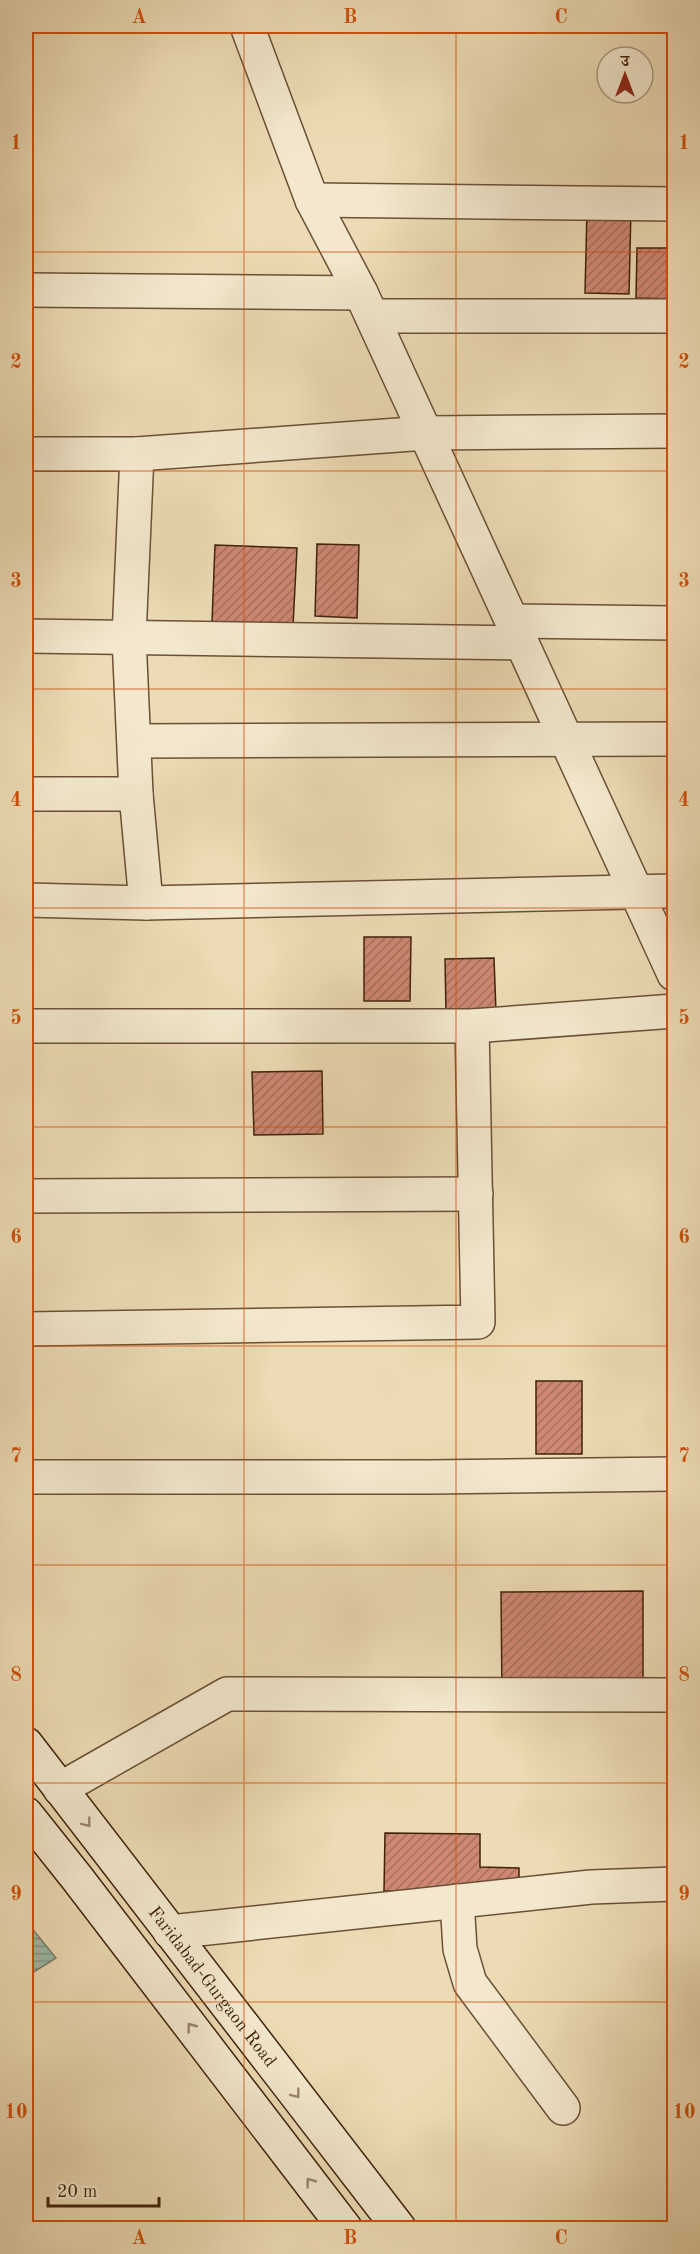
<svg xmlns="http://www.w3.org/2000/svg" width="700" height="2254" viewBox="0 0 700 2254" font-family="'Old Standard TT','Noto Serif Devanagari',serif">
	<defs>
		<pattern id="water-rules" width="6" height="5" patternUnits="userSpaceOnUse" patternTransform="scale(1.5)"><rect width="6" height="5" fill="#9abca7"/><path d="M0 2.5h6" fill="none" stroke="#7f9886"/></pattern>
		<pattern id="building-hatch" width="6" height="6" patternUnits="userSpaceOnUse" patternTransform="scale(1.5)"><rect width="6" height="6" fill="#cd8772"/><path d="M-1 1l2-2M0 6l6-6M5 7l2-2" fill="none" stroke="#a86e5c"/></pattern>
	</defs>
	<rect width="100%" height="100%" fill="#ecdbb4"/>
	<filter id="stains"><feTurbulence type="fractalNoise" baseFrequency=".00333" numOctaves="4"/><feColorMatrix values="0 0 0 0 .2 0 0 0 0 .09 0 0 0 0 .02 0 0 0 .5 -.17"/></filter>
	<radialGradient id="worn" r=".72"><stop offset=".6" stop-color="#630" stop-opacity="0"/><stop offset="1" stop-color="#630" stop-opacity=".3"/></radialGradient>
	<polygon fill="url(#water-rules)" stroke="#767e69" stroke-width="1.5" points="26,1921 56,1958 26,1977"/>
	<g fill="url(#building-hatch)" stroke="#40220b" stroke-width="1.5">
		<polygon points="587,209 631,210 629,294 585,293"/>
		<polygon points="637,248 674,248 674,299 636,298"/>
		<polygon points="317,544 359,545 357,618 315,616"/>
		<polygon points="215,545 297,548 293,626 212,622"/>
		<polygon points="364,937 411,937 410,1001 364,1001"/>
		<polygon points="494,958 496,1012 446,1013 445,959"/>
		<polygon points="322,1071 323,1134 254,1135 252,1072"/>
		<rect x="536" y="1381" width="46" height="73"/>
		<polygon points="643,1591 643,1692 502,1694 501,1592"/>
		<polygon points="385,1833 480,1834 480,1867 519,1868 519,1893 384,1891"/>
	</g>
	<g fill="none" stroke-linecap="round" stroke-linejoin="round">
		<g stroke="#6b5035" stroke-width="36">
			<g id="minor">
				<polyline points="247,26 312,200 361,293 674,974"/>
				<polyline points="312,200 674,204"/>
				<polyline points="26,290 361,293"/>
				<polyline points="372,316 674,316"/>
				<polyline points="26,454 137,454 426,433 674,431"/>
				<polyline points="137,454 129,637 136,794 146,903"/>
				<polyline points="512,621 674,623"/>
				<polyline points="26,636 522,643"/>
				<polyline points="135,741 674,739"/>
				<polyline points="26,794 136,794"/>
				<polyline points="26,900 146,903 674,891"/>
				<polyline points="26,1026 472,1026 674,1011"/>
				<polyline points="26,1196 476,1194"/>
				<polyline points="26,1329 478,1322 472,1026"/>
				<polyline points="26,1477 431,1477 674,1474"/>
				<polyline points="60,1789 227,1694 674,1695"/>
				<polyline points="457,1901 460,1949 470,1983 563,2108"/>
				<polyline points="170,1932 591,1887 674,1884"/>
			</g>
		</g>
		<g stroke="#40220b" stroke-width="36">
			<g id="secondary">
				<path id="s1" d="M26,1744L399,2228"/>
				<polyline points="26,1814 77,1878 345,2228"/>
			</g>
		</g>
		<use href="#minor" stroke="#f3e8ce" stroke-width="33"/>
		<use href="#secondary" stroke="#f3e8ce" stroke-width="33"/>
	</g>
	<defs><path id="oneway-chevron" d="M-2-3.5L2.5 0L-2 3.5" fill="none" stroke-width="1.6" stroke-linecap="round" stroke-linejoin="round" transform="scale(1.5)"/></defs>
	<g stroke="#9a856c">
		<use href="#oneway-chevron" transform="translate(87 1823) rotate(52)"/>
		<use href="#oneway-chevron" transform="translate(191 2027) rotate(-127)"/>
		<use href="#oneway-chevron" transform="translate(296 2094) rotate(52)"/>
		<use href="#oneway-chevron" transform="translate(310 2182) rotate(-127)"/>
	</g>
	<path fill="none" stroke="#cf510c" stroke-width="1.5" stroke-opacity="0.55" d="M244,26V2228M456,26V2228M26,252H674M26,471H674M26,689H674M26,908H674M26,1127H674M26,1346H674M26,1565H674M26,1783H674M26,2002H674"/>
	<g text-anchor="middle" stroke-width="5" stroke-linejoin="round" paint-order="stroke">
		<g font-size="18" fill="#40220b" stroke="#f3e8ce">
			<text dy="6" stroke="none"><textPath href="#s1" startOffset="306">Faridabad-Gurgaon Road</textPath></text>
		</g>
	</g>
	<rect width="700" height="2254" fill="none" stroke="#ecdbb4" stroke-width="66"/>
	<g transform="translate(625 75)"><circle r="28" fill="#f3e8ce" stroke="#ab9980" stroke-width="1.5"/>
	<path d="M0-4.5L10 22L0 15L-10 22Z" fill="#8f2418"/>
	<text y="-9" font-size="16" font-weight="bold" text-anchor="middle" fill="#40220b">उ</text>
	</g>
	<path d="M48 2197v9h111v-9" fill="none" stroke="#40220b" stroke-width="3"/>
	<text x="57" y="2197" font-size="18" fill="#40220b" stroke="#f3e8ce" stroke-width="4.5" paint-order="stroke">20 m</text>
	<rect x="33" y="33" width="634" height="2188" fill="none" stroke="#cf510c" stroke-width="2"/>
	<g font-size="20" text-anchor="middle" font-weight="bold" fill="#cf510c">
		<text x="139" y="23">A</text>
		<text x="350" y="23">B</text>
		<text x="561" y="23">C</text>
		<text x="16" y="149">1</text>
		<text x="684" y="149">1</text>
		<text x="16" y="368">2</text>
		<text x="684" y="368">2</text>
		<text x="16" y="587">3</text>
		<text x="684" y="587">3</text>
		<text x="16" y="806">4</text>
		<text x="684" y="806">4</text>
		<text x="16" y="1024">5</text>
		<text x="684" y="1024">5</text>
		<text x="16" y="1243">6</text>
		<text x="684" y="1243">6</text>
		<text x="16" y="1462">7</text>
		<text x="684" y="1462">7</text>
		<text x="16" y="1681">8</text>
		<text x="684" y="1681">8</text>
		<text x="16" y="1900">9</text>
		<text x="684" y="1900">9</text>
		<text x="16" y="2118">10</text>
		<text x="684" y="2118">10</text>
		<text x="139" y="2244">A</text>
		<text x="350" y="2244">B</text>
		<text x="561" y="2244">C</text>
	</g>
	<rect width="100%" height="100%" filter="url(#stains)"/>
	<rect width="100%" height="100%" fill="url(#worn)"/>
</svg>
